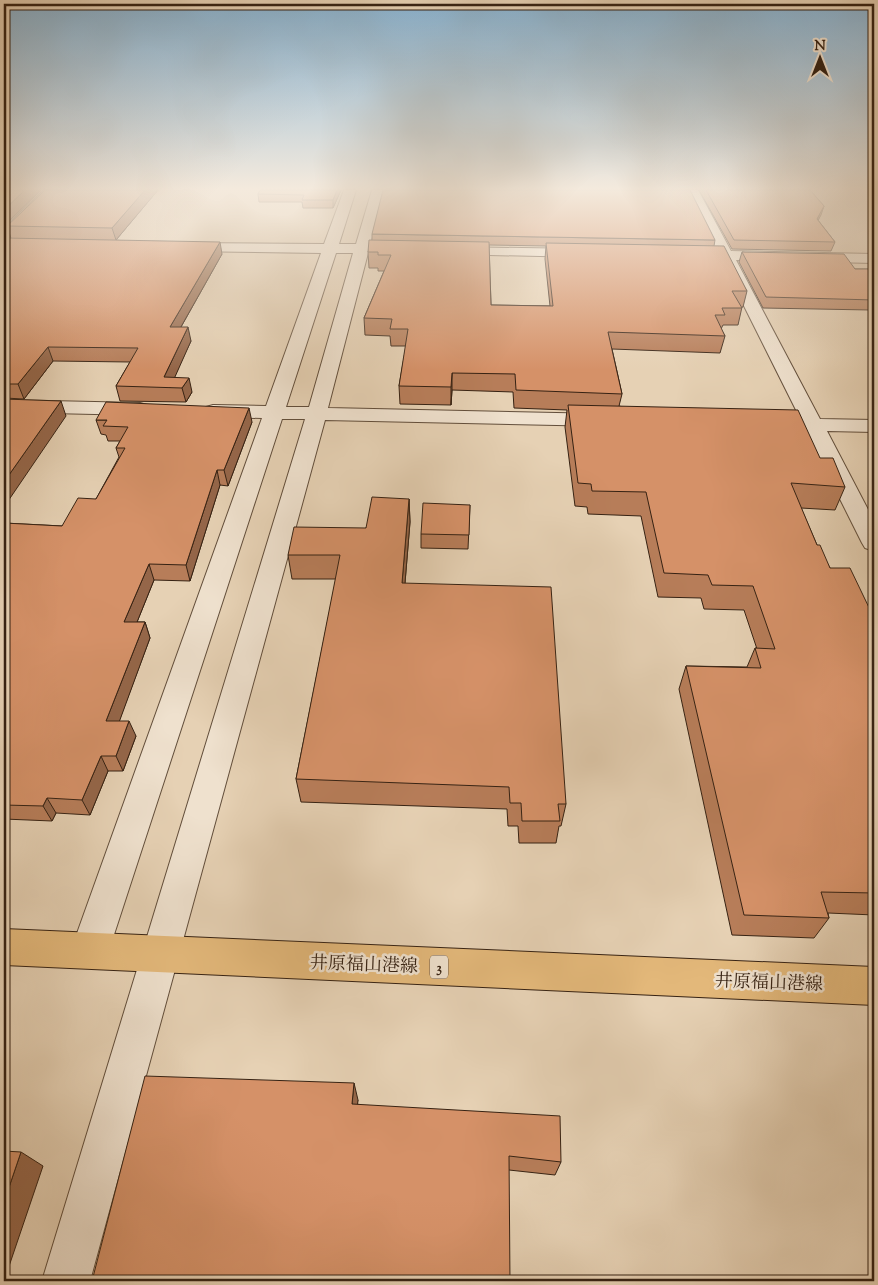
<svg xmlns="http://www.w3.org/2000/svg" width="878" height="1285" viewBox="0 0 878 1285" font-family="'Sorts Mill Goudy','Noto Serif JP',serif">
	<rect width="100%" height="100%" fill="#e6d1b4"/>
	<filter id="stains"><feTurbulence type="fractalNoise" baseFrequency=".004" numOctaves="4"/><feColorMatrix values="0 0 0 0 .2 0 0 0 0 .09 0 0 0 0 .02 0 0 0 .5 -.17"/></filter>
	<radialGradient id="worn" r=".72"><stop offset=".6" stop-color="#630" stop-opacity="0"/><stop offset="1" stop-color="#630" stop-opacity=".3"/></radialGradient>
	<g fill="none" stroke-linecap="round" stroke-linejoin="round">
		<g stroke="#624e3b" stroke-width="2">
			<g id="minor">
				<polygon points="44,190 58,190 9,238 4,239 4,228"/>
				<path d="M344,190H356L339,244H356L372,190H384L370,245L383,246L385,249L383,252L368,253L328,408L605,414L612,416L615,420L612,424L605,426L325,420L90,1281H42L305,419H282L109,950L103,963L90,968L77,963L71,950L262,418L213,417L206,415L203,411L206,407L213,405L266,406L321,253L183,251L178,250L176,247L178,244L183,243L324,244ZM336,253H353L309,407H286Z"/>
				<polygon points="686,190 698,190 731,251 874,254 874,263 736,260 820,419 874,420 874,432 827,431 874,521 874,551 865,548 862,543 806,431 761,428 758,424 761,420 768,418 800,418 721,260 686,258 684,255 686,252 716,251"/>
				<polygon points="453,247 583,249 588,250 590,253 588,256 583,257 448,254 446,251 448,248"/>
				<polygon points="4,400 140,403 147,405 150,409 147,413 140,415 4,412"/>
			</g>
		</g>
		<g stroke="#362213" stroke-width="2">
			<polygon id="major" points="4,929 874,967 874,1005 4,965"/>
		</g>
		<use href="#minor" fill="#efe1ce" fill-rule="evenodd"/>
		<use href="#major" fill="#e3b87a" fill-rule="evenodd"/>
	</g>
	<g fill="#b77d59" stroke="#362213" fill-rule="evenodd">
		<polygon points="158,190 116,240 222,254 181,327 191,341 174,377 192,392 186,402 120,401 116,386 130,362 53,361 24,399 4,398 4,238 11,238 7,226"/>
		<polygon points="260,190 341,190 333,208 303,208 302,202 259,202 258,194"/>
		<polygon points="699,190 810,190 824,206 818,220 835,242 831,251 732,249"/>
		<path d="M372,234L715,240L714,246L747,291L743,307H742L738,325H723L721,329L725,336L720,353L612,349L622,394L619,406L820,458L845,487L835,510L801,508L817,545L830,568L874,618V915L828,913L829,918L814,938L732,935L679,689L686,666L747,667L755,648L757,649L744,610L704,609L701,598L658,597L641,516L588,514L587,507L575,506L565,427L567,410L514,408L513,392L452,390L451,405L400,404L399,386L406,346H391L390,336L365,335L364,318L384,271H378V268H369L368,252L372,241ZM489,245L546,246L545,259L550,306L491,305Z"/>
		<polygon points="742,252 855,269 874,269 874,312 871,312 870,310 763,308 739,262"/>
		<polygon points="96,420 252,422 228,486 220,485 190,581 154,580 137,622 145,622 150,638 119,721 136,736 123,771 108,771 90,815 56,813 52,821 4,819 4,523 62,526 96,499 119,457 116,448 120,441 108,441 106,435 101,434"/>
		<polygon points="409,499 410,522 405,583 566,804 561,826 559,826 556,843 519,843 518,826 508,826 507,809 301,802 296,779 336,579 292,579 288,555 366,528"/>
		<polygon points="470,505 468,549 421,548 421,534"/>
		<polygon points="358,1100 357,1104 561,1162 555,1175 509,1170 92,1281"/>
	</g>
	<g fill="#956649" stroke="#362213">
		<polygon points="25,190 41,190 4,226 4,210"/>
		<polygon points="145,190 158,190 116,240 112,228"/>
		<polygon points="337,190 341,190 333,208 333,200"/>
		<polygon points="824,206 821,215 814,228 817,219"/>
		<polygon points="220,242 222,254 173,341 170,327"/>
		<polygon points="188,327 191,341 170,388 164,377"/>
		<polygon points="48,347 53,361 24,399 18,384"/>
		<polygon points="452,373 452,390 451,405 451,387"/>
		<polygon points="189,378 192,392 186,402 182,388"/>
		<polygon points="61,401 66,416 4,507 4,482"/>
		<polygon points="249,408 252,422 228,486 224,470"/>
		<polygon points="217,470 220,485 190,581 186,565"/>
		<polygon points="409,499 410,522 403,607 402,583"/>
		<polygon points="149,564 154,580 131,637 124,622"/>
		<polygon points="145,622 150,638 114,736 106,721"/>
		<polygon points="129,721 136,736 123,771 116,756"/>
		<polygon points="101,756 108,771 90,815 82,800"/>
		<polygon points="47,798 56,813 52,821 43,806"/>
		<polygon points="354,1083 358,1100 356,1120 352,1104"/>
		<polygon points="21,1152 43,1166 4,1281 4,1202"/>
	</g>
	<g fill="#d59168" stroke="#362213">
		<polygon points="4,190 25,190 4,210"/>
		<polygon points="45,190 145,190 112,228 7,226"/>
		<polygon points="260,190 337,190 333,200 302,200 304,195 258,194"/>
		<polygon points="383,190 690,190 715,240 372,234"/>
		<polygon points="706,190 810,190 824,206 817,219 835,242 734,240"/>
		<polygon points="4,238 220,242 170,327 188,327 164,377 189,378 182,388 116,386 138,348 48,347 18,384 4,384"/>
		<polygon points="369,240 489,242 491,305 553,306 546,243 724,246 747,291 732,291 742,308 722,308 725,315 715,315 725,336 608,332 622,394 516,390 515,374 452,373 451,387 399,386 408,329 390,329 392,319 364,318 391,255 378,255 378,252 368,252"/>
		<polygon points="742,252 844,254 855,269 874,269 874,300 766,297"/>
		<polygon points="4,399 61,401 4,482"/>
		<polygon points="106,402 249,408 224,470 217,470 186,565 149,564 124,622 145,622 106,721 129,721 116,756 101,756 82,800 47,798 43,806 4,805 4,523 62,526 78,498 96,499 125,448 116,448 128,427 103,426 107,420 96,420"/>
		<polygon points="568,405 798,410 820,458 833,458 845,487 791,483 817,545 820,545 830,568 850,568 874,618 874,893 821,892 829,918 744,915 686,666 761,668 755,648 775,649 753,586 712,585 708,575 664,573 646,492 592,491 591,484 578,483"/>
		<polygon points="372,497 409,499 402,583 551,587 566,804 558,804 560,821 522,821 521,803 510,803 509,787 296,779 340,555 288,555 294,527 366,528"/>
		<polygon points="423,503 470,505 469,535 421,534"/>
		<polygon points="145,1076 354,1083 352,1104 560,1116 561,1162 509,1156 510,1281 92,1281"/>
		<polygon points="4,1151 21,1152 4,1202"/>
	</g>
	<linearGradient id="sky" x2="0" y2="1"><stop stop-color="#88b4d4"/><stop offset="0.51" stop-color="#f4eadd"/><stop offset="1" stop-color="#f4eadd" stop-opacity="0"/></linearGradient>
	<rect width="878" height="370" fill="url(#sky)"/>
	<g text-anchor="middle" stroke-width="5" stroke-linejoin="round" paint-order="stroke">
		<rect fill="#efe1ce" stroke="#6e5b4b" stroke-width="1" x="430" y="955.5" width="18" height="23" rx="4"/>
		<g font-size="14" font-weight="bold" fill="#362213">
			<text x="439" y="972">3</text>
		</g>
		<g font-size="18" fill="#362213" stroke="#efe1ce">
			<text transform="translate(364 964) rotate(2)" y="6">井原福山港線</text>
			<text transform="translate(769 982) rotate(2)" y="6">井原福山港線</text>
		</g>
	</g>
	<rect width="878" height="1285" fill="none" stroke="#e6d1b4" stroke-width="20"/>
	<rect x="5" y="5" width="868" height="1275" fill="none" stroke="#362213" stroke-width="2.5"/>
	<rect x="10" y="10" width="858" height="1265" fill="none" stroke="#362213"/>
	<g transform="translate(820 58)" stroke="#efe1ce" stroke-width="4" paint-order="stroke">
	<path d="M0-4L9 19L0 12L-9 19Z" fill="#362213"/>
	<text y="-8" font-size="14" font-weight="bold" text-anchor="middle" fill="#362213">N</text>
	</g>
	<rect width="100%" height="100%" filter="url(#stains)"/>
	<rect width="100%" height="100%" fill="url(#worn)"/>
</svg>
